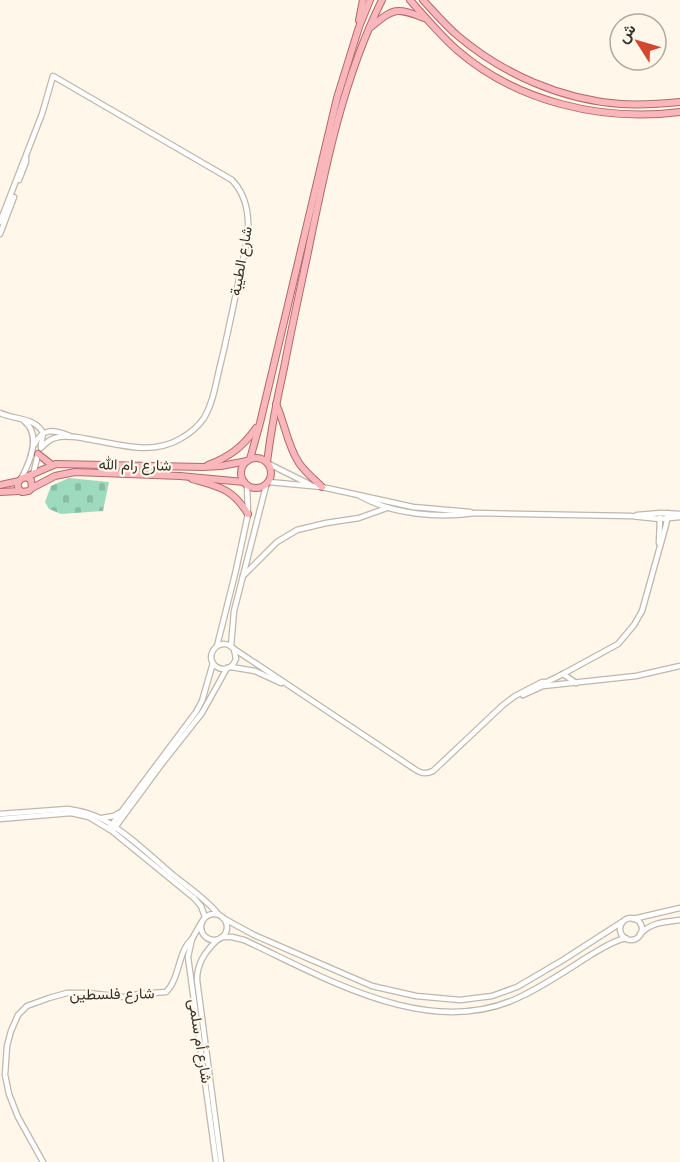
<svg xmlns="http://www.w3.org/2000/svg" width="680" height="1162" viewBox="0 0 680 1162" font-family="'Golos Text',Vazirmatn,sans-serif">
	<defs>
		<pattern id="cemetery-stones" width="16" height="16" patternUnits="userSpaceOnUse" patternTransform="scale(1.5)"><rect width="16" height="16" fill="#9edabe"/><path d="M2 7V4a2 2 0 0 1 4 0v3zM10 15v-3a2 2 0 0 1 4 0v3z" fill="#89bca4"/></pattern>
	</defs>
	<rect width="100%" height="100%" fill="#fff7ea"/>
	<polygon fill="url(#cemetery-stones)" points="69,478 109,482 103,511 61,514 49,509 45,502 51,486"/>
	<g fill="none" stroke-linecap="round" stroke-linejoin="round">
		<g stroke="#bfb7ab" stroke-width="7">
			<g id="minor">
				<polyline points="19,180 26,162 26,157"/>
				<path d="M0,222L42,114L53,76L232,180C247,196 249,215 248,236C239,278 231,320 221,362C216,381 214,401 204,418C198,427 189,434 180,439C150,456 119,444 87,439C77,437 65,435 55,438C49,439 45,444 41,448"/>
				<polyline points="0,234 14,197"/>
				<path d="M0,413C15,420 35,417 43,433L41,446"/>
				<path d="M35,444C42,427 55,430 70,436"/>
				<polyline points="269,464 311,485"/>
				<polyline points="33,475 38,454"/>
				<path d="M21,479C30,462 42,435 24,421"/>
				<polyline points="269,482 322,487 413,507 470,512"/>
				<path d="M360,496C394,515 438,518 475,513L631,516L660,519L680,517"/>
				<polyline points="637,515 661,513 680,514"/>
				<polyline points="659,543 660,518"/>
				<polyline points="243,576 277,542 297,530 326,523 359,518 387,508"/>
				<path d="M217,646C224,642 229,644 234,649L236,659C227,681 199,662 217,646L236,570L248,514L247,486"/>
				<polyline points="231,646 234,611 266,486"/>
				<path d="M234,649L413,768C420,773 425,775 433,771L503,705L515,696L542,682H547L563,674L618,644L634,625L642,611L666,525L668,513"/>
				<polyline points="231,667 255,671 281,683"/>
				<polyline points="563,674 576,683"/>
				<polyline points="543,686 636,676 680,666"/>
				<polyline points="523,695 545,685"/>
				<path d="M0,814L68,809C81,811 93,814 104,820C127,833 152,857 173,875C188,887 206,899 218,914"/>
				<polyline points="102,818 114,816 119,813"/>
				<polyline points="0,819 71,813 89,817 112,831 194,898 201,906 205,917"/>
				<polyline points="110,827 196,712 202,701 213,663"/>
				<polyline points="114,829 164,761 202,713 227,668"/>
				<circle cx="214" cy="927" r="13"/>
				<polyline points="223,918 254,935 372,986 416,996 460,1000 492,996 517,987 563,960 622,922"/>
				<circle cx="631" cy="929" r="11"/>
				<polyline points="633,919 680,908"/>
				<polyline points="201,923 192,939 188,957 216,1162"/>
				<path d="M640,934C652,922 665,922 680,920"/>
				<path d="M222,937H232L244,940C326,978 431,1042 522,996C545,985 567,970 589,956C601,949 612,941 626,938"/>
				<path d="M217,940C205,952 197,963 197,980L221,1162"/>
				<path d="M43,1162L18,1117L9,1094L5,1075L7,1046L11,1031L18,1015L27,1006L49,998L67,993H88L124,997L139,994L166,992C180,979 177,953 192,939"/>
			</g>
		</g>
		<g stroke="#b26a6c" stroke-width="8">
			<g id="major">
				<path d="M410,0C425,17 440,35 457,50C517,102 602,122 680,112"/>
				<path d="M423,0C434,12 445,25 458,36C503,74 562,100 621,104C640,105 660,104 680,102"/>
				<polyline points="359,20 363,0"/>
				<path d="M371,27C394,8 396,7 424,18"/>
				<path d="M276,404C285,423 287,445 299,463C305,472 315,480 322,487"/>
				<polyline points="38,454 52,465"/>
				<circle cx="256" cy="473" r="15"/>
				<polyline points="250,459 260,423 337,98 359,27 370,0"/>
				<path d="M267,462C271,430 277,399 284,368C291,331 299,294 307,257C325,169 342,81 382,0"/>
				<path d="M208,465C229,457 243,447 256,428"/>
				<path d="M26,477L31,480L32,488L29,491L22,492C17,489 16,483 21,479L56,464L203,467L221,466L247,461"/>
				<path d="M192,479C219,487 232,488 248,514"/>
				<polyline points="0,485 19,481"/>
				<polyline points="32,488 55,476 75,472 180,476 244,482"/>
				<polyline points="0,492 20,491"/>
			</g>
		</g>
		<use href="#minor" stroke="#fff" stroke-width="4.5"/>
		<use href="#major" stroke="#f9b7bb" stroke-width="6"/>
	</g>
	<g text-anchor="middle" stroke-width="4.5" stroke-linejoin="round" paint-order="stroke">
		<g font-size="15" fill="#36332e" stroke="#fff7ea">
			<text transform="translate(241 261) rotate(-80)" y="5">شارع الطيبة</text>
			<text transform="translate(135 465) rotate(1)" y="5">شارع رام الله</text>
			<text transform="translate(112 994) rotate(-1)" y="5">شارع فلسطين</text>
			<text transform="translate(200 1041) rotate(81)" y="5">شارع أم سلمى</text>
		</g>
	</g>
	<g transform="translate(638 42) rotate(307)"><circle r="28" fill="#fff7ea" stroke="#afa99f" stroke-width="1.5"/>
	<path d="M0-4.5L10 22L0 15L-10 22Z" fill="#d2472e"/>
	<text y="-9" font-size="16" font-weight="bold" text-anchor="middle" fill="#36332e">ش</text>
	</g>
</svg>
